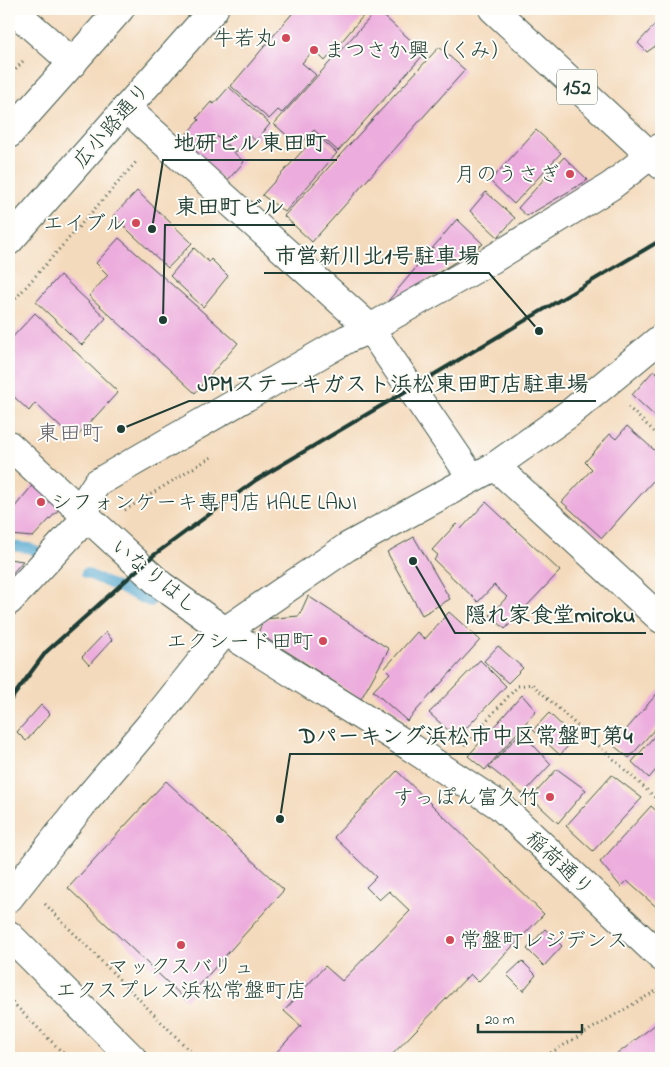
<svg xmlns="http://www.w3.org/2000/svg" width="670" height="1067" viewBox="0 0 670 1067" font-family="'Indie Flower','Klee One',sans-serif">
	<rect width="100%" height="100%" fill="#fdfcf7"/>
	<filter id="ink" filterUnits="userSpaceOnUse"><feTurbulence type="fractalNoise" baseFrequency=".02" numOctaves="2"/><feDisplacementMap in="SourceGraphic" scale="10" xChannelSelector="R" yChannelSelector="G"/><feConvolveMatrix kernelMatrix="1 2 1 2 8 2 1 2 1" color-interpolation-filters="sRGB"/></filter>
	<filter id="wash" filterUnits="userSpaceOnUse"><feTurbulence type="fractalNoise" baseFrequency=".0096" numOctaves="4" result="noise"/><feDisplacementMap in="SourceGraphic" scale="20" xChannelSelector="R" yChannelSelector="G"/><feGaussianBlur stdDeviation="1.12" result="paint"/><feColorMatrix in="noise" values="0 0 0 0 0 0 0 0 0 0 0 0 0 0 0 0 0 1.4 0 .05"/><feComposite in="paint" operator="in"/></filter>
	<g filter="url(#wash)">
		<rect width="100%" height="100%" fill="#f4dabc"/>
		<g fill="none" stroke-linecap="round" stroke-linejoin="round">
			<g stroke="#54a7cf" stroke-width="10">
				<polyline points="9,546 29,548 48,557"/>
				<polyline points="86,573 150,602"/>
			</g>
		</g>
		<g id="blocks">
			<g fill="#ecacdd">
				<polygon points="296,9 369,9 325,61 314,50 302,63 316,75 282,113 278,110 269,119 231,86"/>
				<polygon points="377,10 425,53 338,151 314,130 299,146 274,124"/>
				<polygon points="661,18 661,42 647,52 638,43"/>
				<polygon points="439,47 465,70 312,242 284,216"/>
				<polygon points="229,87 270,124 256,141 250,136 236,152 213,133 244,162 226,182 179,142 199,120 197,118 211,102 214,104"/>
				<polygon points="536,130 561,153 514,204 490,181"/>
				<polygon points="317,135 337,153 285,212 262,195"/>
				<polygon points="564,157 588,180 527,216 518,208"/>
				<polygon points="137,191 192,243 168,268 113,216"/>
				<polygon points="486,192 515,218 498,237 470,211"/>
				<polygon points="457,219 483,244 383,308 383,307"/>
				<polygon points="119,238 238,343 195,393 89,296 108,275 96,263"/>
				<polygon points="194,248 209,262 211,259 228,276 203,307 170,276"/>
				<polygon points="60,275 106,318 82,345 36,302"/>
				<polygon points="35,313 118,392 74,440 35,403 29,411 9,392 9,341"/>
				<polygon points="654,370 661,377 661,422 632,395"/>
				<polygon points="627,426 661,456 661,472 602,538 562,502 592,469 585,462 610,434 616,439"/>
				<polygon points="36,481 64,504 33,537 9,535 9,514"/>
				<polygon points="486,502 560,571 505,629 490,615 507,597 494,585 478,602 434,560 438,555 432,550 456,524 461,529"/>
				<polygon points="414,537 450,599 422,615 387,552"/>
				<polygon points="9,559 23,561 9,577"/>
				<polygon points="308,596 389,649 361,699 258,633 264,619 299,616"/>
				<polygon points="449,612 480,640 407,721 373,691 390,673 385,668 417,632 425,639"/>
				<polygon points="106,632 112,640 89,665 82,657"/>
				<polygon points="498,646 523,668 508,683 484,661"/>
				<polygon points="480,660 506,686 457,738 429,713"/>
				<polygon points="661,689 661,722 629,758 613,745"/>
				<polygon points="522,695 536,711 485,770 468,756"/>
				<polygon points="41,705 50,714 26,741 17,732"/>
				<polygon points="549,713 575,738 560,755 533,730"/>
				<polygon points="521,732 551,764 523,794 489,767"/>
				<polygon points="657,733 661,737 661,764 649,778 632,762"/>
				<polygon points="557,769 586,790 558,823 531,798"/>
				<polygon points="397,771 544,914 478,982 470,974 389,1058 271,1058 301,1026 284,1011 325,966 342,981 410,911 389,891 379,900 366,887 376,877 334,837"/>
				<polygon points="612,775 642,798 593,851 566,826"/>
				<polygon points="166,781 284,890 186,1000 68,888"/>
				<polygon points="651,806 661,815 661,911 627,881 621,887 600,862"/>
				<polygon points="545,929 562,946 544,966 527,949"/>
				<polygon points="522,961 536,975 523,991 507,975"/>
				<polygon points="656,1024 661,1031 661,1058 612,1058"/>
			</g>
		</g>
	</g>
	<g filter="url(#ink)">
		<use href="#blocks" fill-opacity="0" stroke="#3f5548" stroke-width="1"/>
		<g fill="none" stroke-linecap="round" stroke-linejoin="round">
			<g stroke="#3f5548" stroke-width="30">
				<g id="minor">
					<polyline points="12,9 73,63"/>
					<polyline points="126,108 369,327 472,478"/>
					<polyline points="9,445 161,585 225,631 409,746 500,806 661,957"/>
					<polyline points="495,466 661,619"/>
					<polyline points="9,601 86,518 88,497 97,483 347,339 363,332 491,260 611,186 661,147"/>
					<polyline points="9,898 82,805 161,712 225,631 347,547 495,466 570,413 661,338"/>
				</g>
			</g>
			<g stroke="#3f5548" stroke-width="30">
				<g id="tertiary">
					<polyline points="9,134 120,9"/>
					<polyline points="9,241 214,9"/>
					<polyline points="9,935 132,1058"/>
				</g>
			</g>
			<g stroke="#3f5548" stroke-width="30">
				<polyline id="trunk" points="493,9 661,165"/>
			</g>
			<g stroke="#3f5548" stroke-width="3" stroke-dasharray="1 4" stroke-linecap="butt">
				<polyline points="9,77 23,61"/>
				<polyline points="9,306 138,160"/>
				<polyline points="628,407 661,438"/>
				<polyline points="125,510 213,456"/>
				<polyline points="464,745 518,686 532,684 661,803"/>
				<polyline points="45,904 197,1058"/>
				<polyline points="9,999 68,1058"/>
				<polyline points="542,1058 659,989"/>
			</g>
			<use href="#minor" stroke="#fff" stroke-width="28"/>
			<use href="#tertiary" stroke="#fff" stroke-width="28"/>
			<use href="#trunk" stroke="#fff" stroke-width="28"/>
			<polyline stroke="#1f3d34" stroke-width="4" points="9,702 46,652 154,555 256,480 661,240"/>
		</g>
	</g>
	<g fill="#d1495b" stroke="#fdfcf7" stroke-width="2">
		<circle cx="286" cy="38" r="5"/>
		<circle cx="314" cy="50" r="5"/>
		<circle cx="570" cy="174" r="5"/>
		<circle cx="136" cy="223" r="5"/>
		<circle cx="41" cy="502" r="5"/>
		<circle cx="323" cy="641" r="5"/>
		<circle cx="550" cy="797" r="5"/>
		<circle cx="450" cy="940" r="5"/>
		<circle cx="181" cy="945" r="5"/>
	</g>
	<g text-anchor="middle" stroke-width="4" stroke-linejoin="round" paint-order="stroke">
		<rect fill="#fdfcf7" stroke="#62766e" stroke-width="1" x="557" y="69.5" width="40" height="35" rx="4"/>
		<g font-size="20" font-weight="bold" fill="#1f3d34">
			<text x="577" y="94">152</text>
		</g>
		<g font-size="21" fill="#1f3d34" stroke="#fdfcf7" text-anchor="end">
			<text x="276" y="45">牛若丸</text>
			<text x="324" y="57" text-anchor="start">まつさか興（くみ）</text>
			<text x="560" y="181">月のうさぎ</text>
			<text x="126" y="230">エイブル</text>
			<text x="51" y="509" text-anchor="start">シフォンケーキ専門店 HALE LANI</text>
			<text x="313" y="648">エクシード田町</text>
			<text x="540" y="804">すっぽん富久竹</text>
			<text x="460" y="947" text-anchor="start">常盤町レジデンス</text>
			<text x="181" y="973" text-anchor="middle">マックスバリュ<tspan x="181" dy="24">エクスプレス浜松常盤町店</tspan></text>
		</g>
		<g font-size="21" fill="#1f3d34" stroke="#fdfcf7">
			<text transform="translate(111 125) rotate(-49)" y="7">広小路通り</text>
			<text transform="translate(155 576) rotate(39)" y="7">いなりはし</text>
			<text transform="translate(560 863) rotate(43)" y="7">稲荷通り</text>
		</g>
		<g font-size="22" fill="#67646f" stroke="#fdfcf7">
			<text x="70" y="440">東田町</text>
		</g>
	</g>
	<path fill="none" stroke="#1f3d34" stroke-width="2" d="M152 229L163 160H337M163 320L165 225H295M539 331L489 273H264M121 429L189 401H596M413 561L455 633H646M280 819L290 754H643"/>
	<g fill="#1f3d34" stroke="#fdfcf7" stroke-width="2">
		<circle cx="152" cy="229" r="5"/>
		<circle cx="163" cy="320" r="5"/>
		<circle cx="539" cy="331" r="5"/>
		<circle cx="121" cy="429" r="5"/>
		<circle cx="413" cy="561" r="5"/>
		<circle cx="280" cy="819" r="5"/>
	</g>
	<g font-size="22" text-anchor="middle" font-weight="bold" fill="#1f3d34" stroke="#fdfcf7" stroke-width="4" stroke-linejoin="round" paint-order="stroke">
		<text x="250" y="150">地研ビル東田町</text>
		<text x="230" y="214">東田町ビル</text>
		<text x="377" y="263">市営新川北1号駐車場</text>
		<text x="393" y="391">JPMステーキガスト浜松東田町店駐車場</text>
		<text x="550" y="622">隠れ家食堂miroku</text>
		<text x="466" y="743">Dパーキング浜松市中区常盤町第4</text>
	</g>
	<rect width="670" height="1067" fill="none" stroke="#fdfcf7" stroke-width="30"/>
	<path d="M478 1024v8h104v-8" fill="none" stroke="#1f3d34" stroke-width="2.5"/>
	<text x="485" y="1024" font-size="15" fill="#1f3d34" stroke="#fdfcf7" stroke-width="4" paint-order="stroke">20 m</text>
</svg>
